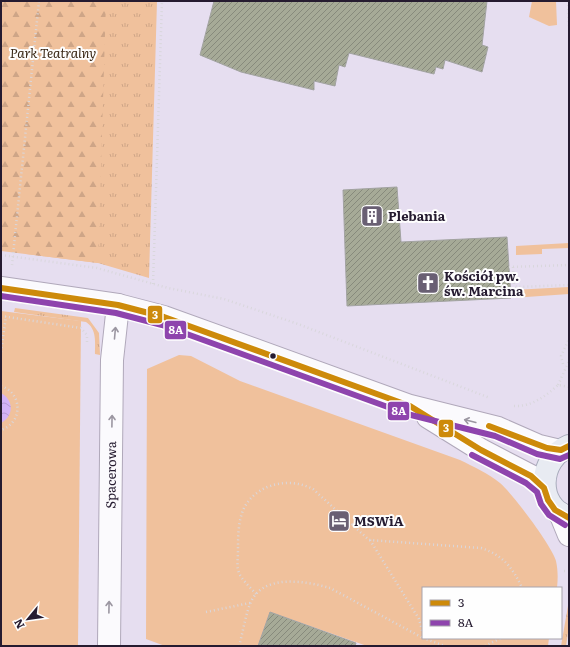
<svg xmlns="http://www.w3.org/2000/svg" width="570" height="647" viewBox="0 0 570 647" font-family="Literata,serif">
	<defs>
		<pattern id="grass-tufts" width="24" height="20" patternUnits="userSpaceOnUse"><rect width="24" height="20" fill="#f0c19c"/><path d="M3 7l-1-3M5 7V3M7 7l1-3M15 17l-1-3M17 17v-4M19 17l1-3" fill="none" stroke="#cea587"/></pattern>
		<pattern id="forest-firs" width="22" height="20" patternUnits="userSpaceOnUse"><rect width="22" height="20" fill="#f0c19c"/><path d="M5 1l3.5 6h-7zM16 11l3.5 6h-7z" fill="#cea587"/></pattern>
		<pattern id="water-waves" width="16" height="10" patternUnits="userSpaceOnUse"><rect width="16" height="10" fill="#d3b2f7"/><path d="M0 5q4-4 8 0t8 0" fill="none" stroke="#b598d4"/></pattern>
		<pattern id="building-hatch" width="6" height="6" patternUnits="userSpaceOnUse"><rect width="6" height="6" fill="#a6aa97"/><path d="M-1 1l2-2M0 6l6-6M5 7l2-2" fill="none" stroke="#878a7c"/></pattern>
	</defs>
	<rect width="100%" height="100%" fill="#e6def0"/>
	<g fill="url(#grass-tufts)">
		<polygon points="44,1 157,1 149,278 98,263 26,254"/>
		<path d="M15,308L88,318L99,333L100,355L95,354C95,343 97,329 86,322L14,312Z"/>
		<polygon points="569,600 569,626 566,646 561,646"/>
	</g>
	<polygon fill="url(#forest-firs)" points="1,1 106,1 98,263 1,251"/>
	<g fill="#f0c19c">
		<polygon points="532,1 556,1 557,25 549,26 529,17"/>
		<polygon points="569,243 569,248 542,249 542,254 516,255 516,246"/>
		<polygon points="569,287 569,294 512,298 512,290"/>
		<polygon points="1,311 81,321 78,646 1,646"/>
		<path d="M179,355L191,356L240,381L460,460C474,467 488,473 500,483C512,493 552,546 556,561C558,570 558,579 557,588H423V638H549L548,646H367L270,612L258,646H165L146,639L147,369Z"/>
	</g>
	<path fill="url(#water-waves)" d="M1,393C14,400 14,416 1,423Z"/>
	<g fill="url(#building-hatch)" stroke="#a2a3a1">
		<polygon points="214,1 487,1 482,45 488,47 482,72 445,60 443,69 436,67 434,74 349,53 345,67 339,65 335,86 314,81 314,90 241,72 200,55"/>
		<polygon points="397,187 401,242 507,237 511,298 347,306 343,190"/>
		<polygon points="270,612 356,643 355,646 258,646"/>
	</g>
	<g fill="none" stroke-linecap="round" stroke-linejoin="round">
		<g stroke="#b0a8ba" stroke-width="24">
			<g id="minor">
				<polyline points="1,288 118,305 164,317 410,406 498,428 539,446 560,451"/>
				<polyline points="428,417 481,450 531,476 544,488"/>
				<polyline points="560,513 569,535"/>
				<path id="s1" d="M109,646L112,360L118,305"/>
			</g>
		</g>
		<g stroke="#a8acbc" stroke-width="24">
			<path id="major" d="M569,446C538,459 535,506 569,518"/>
		</g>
		<g stroke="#d9d7dc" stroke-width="2.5" stroke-dasharray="1 3" stroke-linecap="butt">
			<polyline points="568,1 569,27"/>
			<polyline points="1,255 97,268 168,288 224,299 298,324 490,398"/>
			<polyline points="12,265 39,1"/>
			<polyline points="509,267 569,265"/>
			<polyline points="513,267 514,285 517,287 569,285"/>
			<polyline points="153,284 162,1"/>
			<polyline points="1,316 81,328 87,335 87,342"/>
			<polyline points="1,352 6,316"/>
			<polyline points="563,364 561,356 569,339"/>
			<polyline points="558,385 569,361"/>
			<path d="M1,386C23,393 23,423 1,430"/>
			<path d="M514,406C531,407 546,396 558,385L569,387"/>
			<polyline points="370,540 419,619 423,634"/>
			<polyline points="564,571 569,571"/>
			<path d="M256,594C251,588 244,582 240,575C236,568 238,559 238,551C238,537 238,521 244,508C257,483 290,477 313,489L369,540L481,548C503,555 513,568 522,588"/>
			<polyline points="206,612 250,603"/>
			<polyline points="423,638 445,646"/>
			<path d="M239,646C243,632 245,617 250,604C262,573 306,581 330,588L423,638"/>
			<polyline points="485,646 501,638"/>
		</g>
		<use href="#minor" stroke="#fbfafd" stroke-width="22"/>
		<use href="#major" stroke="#e8ebf2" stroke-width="22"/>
		<g stroke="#fefefe" stroke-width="9">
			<g id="bus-1">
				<polyline points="1,288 118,305 164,317 410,406 481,450 531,476 544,488 548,500 555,510 569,518"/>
				<polyline points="489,426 547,448 561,450 569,446"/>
			</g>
		</g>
		<g stroke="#fefefe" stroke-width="9">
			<g id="bus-2">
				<polyline points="1,296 116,313 162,325 407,414 495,436 537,454 560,459 569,455"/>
				<polyline points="472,455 526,483 537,492 541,504 549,515 565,525"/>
			</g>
		</g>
		<use href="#bus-1" stroke="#cd8a0a" stroke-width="6"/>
		<use href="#bus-2" stroke="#8e44ad" stroke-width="6"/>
	</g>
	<defs><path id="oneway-shaft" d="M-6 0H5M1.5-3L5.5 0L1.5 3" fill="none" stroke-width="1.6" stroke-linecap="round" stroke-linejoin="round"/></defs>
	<g stroke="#9b96a1">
		<use href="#oneway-shaft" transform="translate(115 333) rotate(-85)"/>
		<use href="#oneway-shaft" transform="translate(112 421) rotate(-89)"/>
		<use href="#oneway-shaft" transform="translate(470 421) rotate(-166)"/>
		<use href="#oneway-shaft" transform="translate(109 607) rotate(-89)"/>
	</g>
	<defs>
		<g id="building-square" transform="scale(1.15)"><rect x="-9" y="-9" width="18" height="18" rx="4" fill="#695f73" stroke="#fefefe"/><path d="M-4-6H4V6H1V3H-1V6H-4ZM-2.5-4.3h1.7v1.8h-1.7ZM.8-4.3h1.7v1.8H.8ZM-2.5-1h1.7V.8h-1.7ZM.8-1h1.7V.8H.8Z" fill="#fff"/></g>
		<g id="church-square" transform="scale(1.15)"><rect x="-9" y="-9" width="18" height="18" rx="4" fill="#695f73" stroke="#fefefe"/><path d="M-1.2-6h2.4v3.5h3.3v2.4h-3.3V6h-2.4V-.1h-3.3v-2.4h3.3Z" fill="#fff"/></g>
		<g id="hotel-square" transform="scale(1.15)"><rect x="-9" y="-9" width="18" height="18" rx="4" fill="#695f73" stroke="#fefefe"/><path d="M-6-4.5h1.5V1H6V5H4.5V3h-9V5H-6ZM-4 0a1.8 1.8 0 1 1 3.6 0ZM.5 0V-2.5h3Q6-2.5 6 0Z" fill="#fff"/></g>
	</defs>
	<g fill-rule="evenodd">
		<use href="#building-square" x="372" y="216"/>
		<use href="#church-square" x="428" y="283"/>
		<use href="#hotel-square" x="339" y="521"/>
	</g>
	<circle fill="#251b30" stroke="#fefefe" stroke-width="1.5" cx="273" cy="356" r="3.5"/>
	<g text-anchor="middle" stroke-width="4" stroke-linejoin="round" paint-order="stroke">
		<g font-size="13" font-style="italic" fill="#3b2917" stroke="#fefefe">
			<text x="53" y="58">Park Teatralny</text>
		</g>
		<g font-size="13" font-weight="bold" fill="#251b30" stroke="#fefefe" text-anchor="start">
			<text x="388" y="221">Plebania</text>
			<text x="444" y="281">Kościół pw.<tspan x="444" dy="15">św. Marcina</tspan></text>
			<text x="354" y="526">MSWiA</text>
		</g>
		<g font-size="13" fill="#251b30" stroke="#fefefe">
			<text dy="5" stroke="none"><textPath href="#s1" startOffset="171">Spacerowa</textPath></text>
		</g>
	</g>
	<g stroke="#fefefe" stroke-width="1.5">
		<rect x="147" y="305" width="16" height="19" rx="4" fill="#cd8a0a"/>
		<rect x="164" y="320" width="23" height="20" rx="4" fill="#8e44ad"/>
		<rect x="387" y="401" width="23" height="20" rx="4" fill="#8e44ad"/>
		<rect x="438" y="419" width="16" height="19" rx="4" fill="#cd8a0a"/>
	</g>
	<g font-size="11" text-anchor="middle" font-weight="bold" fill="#fff">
		<text x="155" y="319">3</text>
		<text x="176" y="334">8A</text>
		<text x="399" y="415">8A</text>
		<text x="446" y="432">3</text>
	</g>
	<rect width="570" height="647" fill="none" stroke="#251b30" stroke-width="4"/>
	<rect x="422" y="587" width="140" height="52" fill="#fefefe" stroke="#a7a3ac"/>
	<rect x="430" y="600" width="20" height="6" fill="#cd8a0a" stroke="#a7a3ac"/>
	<text x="458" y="607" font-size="12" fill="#251b30">3</text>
	<rect x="430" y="620" width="20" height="6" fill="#8e44ad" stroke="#a7a3ac"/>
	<text x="458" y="627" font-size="12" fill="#251b30">8A</text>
	<g transform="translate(28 619) rotate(241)" stroke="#fefefe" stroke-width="3" paint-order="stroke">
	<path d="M0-3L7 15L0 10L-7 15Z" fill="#251b30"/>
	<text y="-6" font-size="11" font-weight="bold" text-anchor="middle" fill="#251b30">N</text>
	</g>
</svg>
